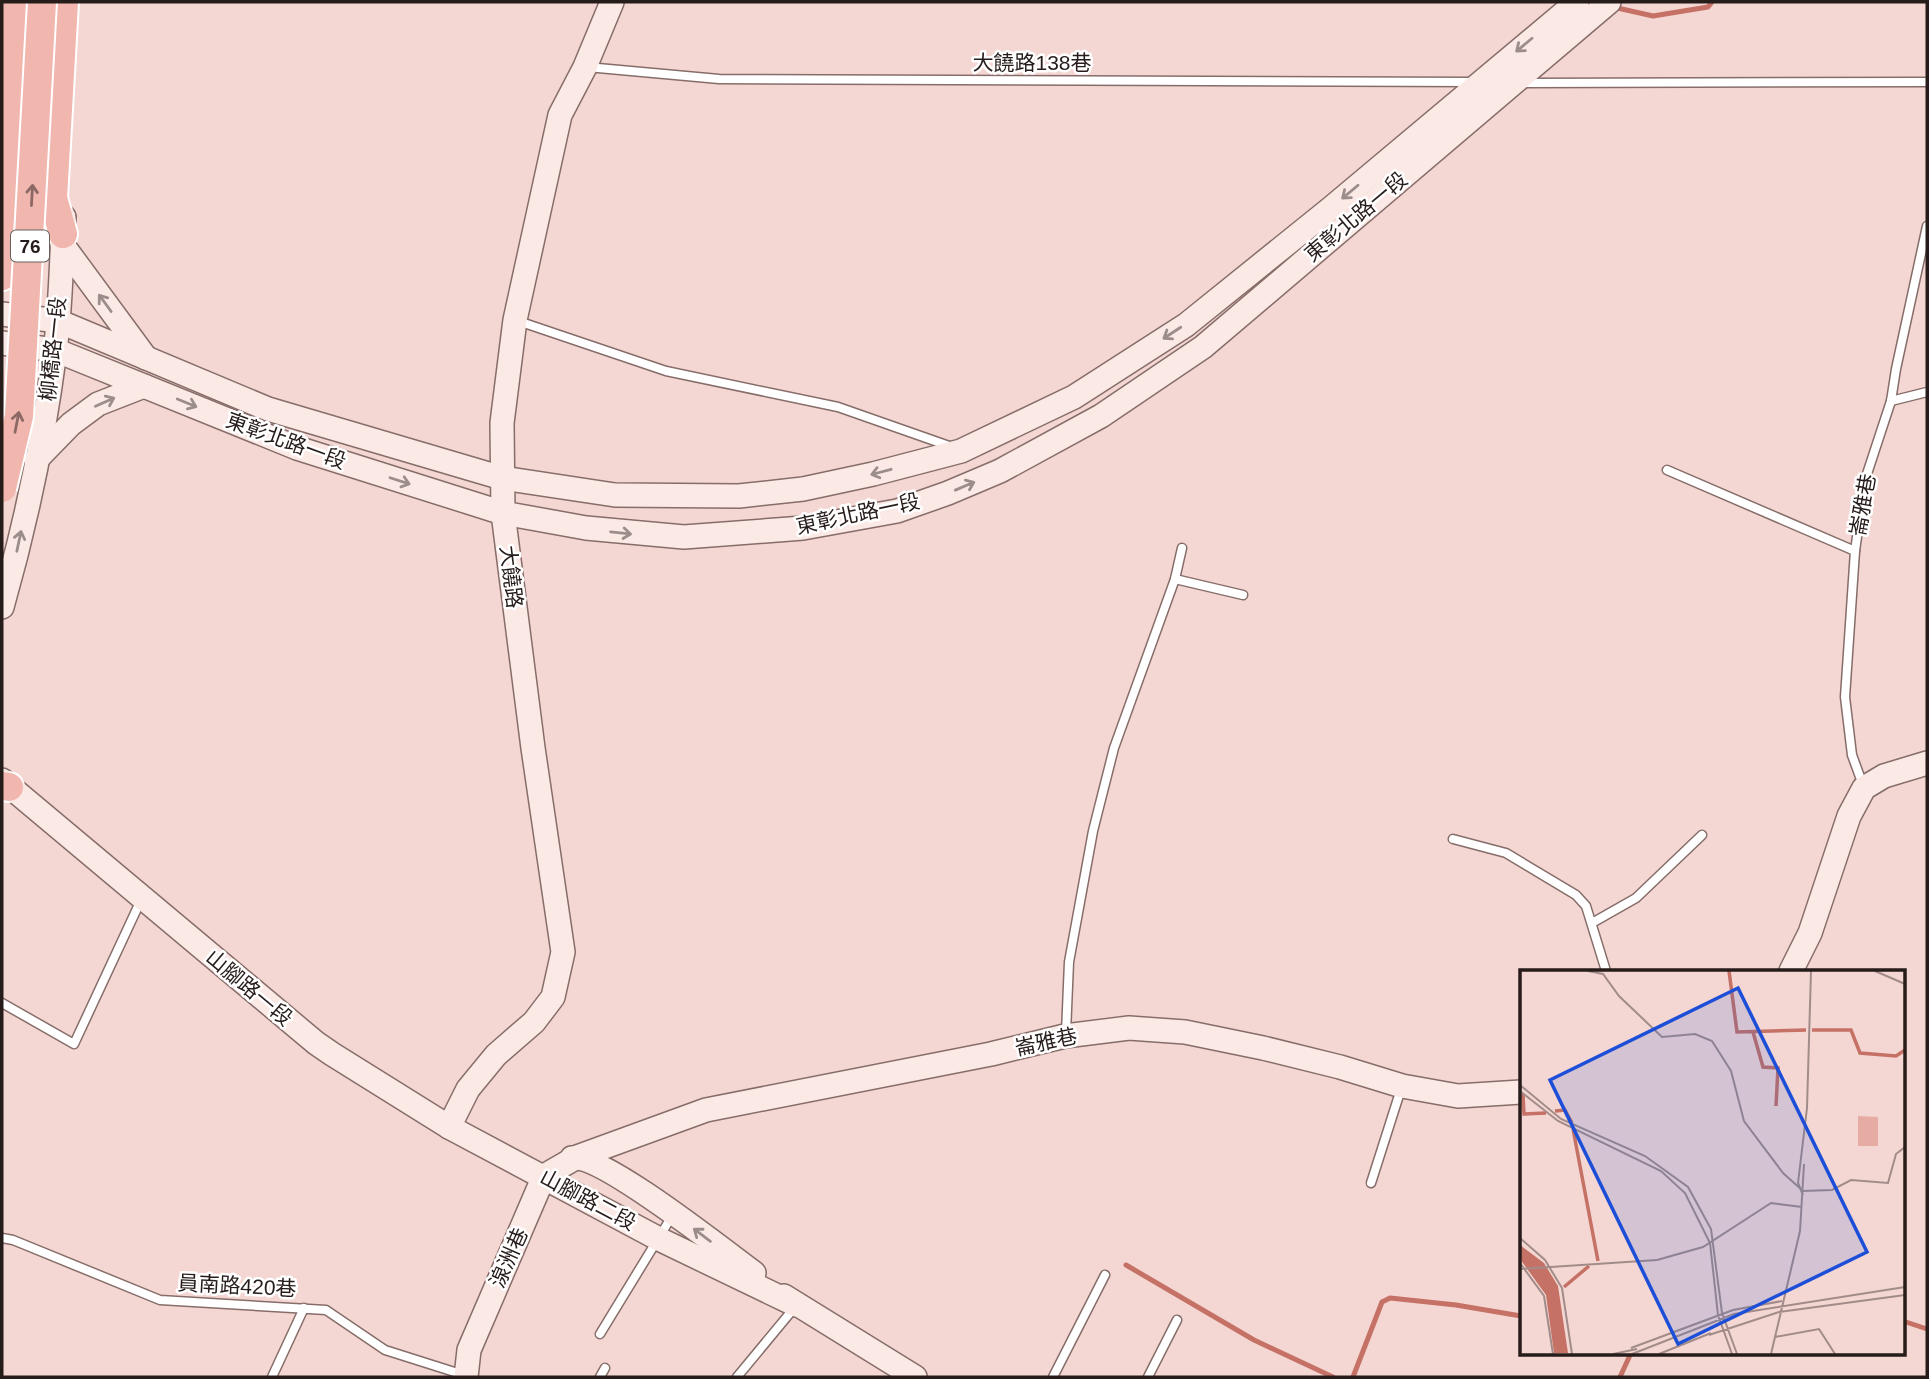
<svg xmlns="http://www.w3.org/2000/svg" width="1929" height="1379" viewBox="0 0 1929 1379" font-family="Helvetica,'Noto Sans TC',sans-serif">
	<rect width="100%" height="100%" fill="#f4d7d3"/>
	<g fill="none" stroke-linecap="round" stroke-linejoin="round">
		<g stroke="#c57166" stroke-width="5">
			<polyline points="1613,7 1653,16 1708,7 1712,2"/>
			<polyline points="1126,1265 1254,1340 1333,1377"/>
			<polyline points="1903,1321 1927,1329"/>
			<polyline points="1353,1377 1382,1302 1390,1298 1456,1305 1521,1316"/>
			<polyline points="1620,1377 1631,1353"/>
		</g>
		<g stroke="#866d69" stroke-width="11">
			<g id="lane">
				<polyline points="587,67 719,79 1473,82"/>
				<polyline points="1521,83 1927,82"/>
				<polyline points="518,321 666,371 838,407 952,447"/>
				<polyline points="1891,401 1927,392"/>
				<polyline points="1667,470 1855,551"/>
				<polyline points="1175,579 1243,595"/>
				<polyline points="1863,785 1852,755 1845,697 1855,551 1865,480 1891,401 1896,369 1927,226"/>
				<polyline points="1453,839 1506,853 1576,895 1586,906 1606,971"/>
				<polyline points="1592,923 1636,898 1702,835"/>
				<polyline points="2,1003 74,1044 141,900"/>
				<polyline points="1066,1033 1069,962 1093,831 1114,748 1175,579 1182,548"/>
				<polyline points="1371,1183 1401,1089"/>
				<polyline points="2,1238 13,1240 160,1300 326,1310 385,1350 464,1375"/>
				<polyline points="600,1334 672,1216"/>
				<polyline points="272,1377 304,1308"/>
				<polyline points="600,1377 605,1368"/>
				<polyline points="737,1377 795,1307"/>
				<polyline points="1053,1377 1105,1275"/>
				<polyline points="1148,1377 1177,1320"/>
			</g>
		</g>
		<g stroke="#866d69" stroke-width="26">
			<g id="secondary">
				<polyline points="62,244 146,358"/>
				<polyline points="2,314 58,321 268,409 502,478 615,495 739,496 803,489 873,474 961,451 1074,397 1186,325 1330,209 1577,2"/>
				<polyline points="2,343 55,350 297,448 503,513 586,528 684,537 803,528 897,511 948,493 1000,471 1101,416 1203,347 1609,2"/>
				<polyline points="36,460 71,424 98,404 144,386"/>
				<path d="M2,607C26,523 44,437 55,351C61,306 61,262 64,217"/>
				<polyline points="2,780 316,1043 332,1054 449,1127 659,1239 796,1305"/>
				<polyline points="1791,971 1810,933 1849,816 1864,788 1884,776 1927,763"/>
				<polyline points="449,1127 468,1089 496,1055 534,1022 553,997 563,952 533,748 503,513 502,423 515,320 560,115 585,67 612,2"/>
				<path d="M572,1158C602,1154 724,1251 754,1273"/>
				<polyline points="784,1296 915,1377"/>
				<polyline points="466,1377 469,1350 544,1176 577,1157 706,1110 991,1054 1065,1036 1129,1028 1185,1032 1263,1048 1340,1067 1402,1086 1458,1096 1521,1092"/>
			</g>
		</g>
		<g stroke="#fff" stroke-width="32">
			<g id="highway">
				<polyline points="63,234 53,198 64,2"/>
				<polyline points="2,276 16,2"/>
				<polyline points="2,786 9,787"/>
			</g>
		</g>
		<use href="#lane" stroke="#fff" stroke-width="8"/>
		<use href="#secondary" stroke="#fbe9e6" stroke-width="23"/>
		<use href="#highway" stroke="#f1b6ad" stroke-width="28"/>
		<g stroke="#fff" stroke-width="32" stroke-linecap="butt">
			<polyline id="highway-bridge" points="2,488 19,416 42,2"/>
		</g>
		<use href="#highway-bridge" stroke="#f1b6ad" stroke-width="28"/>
	</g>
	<defs><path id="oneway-shaft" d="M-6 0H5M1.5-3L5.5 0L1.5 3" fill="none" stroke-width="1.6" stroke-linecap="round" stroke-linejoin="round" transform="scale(1.75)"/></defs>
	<g stroke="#9b8d8a">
		<use href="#oneway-shaft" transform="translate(1524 45) rotate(140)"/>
		<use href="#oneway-shaft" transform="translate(1350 192) rotate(140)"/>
		<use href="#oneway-shaft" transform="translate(105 303) rotate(-126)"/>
		<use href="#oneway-shaft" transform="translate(1172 333) rotate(147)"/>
		<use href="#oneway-shaft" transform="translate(105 402) rotate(-24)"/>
		<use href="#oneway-shaft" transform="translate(187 403) rotate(22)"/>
		<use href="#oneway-shaft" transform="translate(881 472) rotate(165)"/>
		<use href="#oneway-shaft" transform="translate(400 481) rotate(18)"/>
		<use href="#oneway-shaft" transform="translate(965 486) rotate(-23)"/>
		<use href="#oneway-shaft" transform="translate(621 533) rotate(6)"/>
		<use href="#oneway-shaft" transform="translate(19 541) rotate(-78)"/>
		<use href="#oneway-shaft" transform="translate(702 1235) rotate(-143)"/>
	</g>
	<g stroke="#8c6964">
		<use href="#oneway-shaft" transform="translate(32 195) rotate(-87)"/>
		<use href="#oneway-shaft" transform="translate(17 422) rotate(-79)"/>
	</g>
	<g text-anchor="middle" stroke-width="5" stroke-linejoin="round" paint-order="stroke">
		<rect fill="#fff" stroke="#67605f" stroke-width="2" x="11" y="230.5" width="38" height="31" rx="5"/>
		<g font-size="19" font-weight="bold" fill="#261c1a">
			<text x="30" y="253">76</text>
		</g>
		<g font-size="21" fill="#261c1a" stroke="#fff">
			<text x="1032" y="70">大饒路138巷</text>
			<text transform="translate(1356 217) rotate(-40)" y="7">東彰北路一段</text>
			<text transform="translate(53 349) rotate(-84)" y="7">柳橋路一段</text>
			<text transform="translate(286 441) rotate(20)" y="7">東彰北路一段</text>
			<text transform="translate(1863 505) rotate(-80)" y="7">崙雅巷</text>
			<text transform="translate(858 514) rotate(-12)" y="7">東彰北路一段</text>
			<text transform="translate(511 577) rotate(83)" y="7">大饒路</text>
			<text transform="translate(249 988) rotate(40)" y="7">山腳路一段</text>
			<text transform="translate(1046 1042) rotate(-12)" y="7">崙雅巷</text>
			<text transform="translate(588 1200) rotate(28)" y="7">山腳路二段</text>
			<text transform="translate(509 1258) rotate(-66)" y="7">湶洲巷</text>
			<text transform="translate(237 1286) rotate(3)" y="7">員南路420巷</text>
		</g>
	</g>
	<g transform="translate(1520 970)">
		<rect width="385" height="385" fill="#f4d7d3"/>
		<path d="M338,146L358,147V176H338Z" fill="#e6aca3"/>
		<path d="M0,275L24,293L38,316L48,383H34L26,325L0,289Z" fill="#c57166"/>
		<path fill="none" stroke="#c57166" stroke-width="3.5" d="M209,1L217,62L286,60M292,60H331L340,83L376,86L385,80M233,62L243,97L258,98L256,136M3,124L4,144L26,143M35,141L45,140L52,153M53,159L78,291M44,317L69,296"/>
		<path fill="none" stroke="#a28c89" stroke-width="2" d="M68,1L83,4L99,26L142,67L175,64L192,71L211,101L224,151L263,203L283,221L312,220L331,210L368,213L376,184L385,177M355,1L385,14M0,115L41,149L125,186L168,217L191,259L202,343L217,384M0,121L38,151L141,201L165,223L190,273L198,345L212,384M283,225L278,213L287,138L291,1M0,268L25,290L42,318L52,384M0,293L24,326L33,384M0,299L137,290L183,277L251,233L282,237M259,342L385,325M189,365L259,342M255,367L299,359L315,384M111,378L213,340L262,331M93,384L117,379M112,384L214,344L385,317M139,384L191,363M251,384L280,261L284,194"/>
		<path fill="#1d4ed8" fill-opacity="0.15" stroke="#1d4ed8" stroke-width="3.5" d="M218,18L347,282L158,374L30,110Z"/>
		<rect width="385" height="385" fill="none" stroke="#261c1a" stroke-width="3.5"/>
	</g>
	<rect width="1929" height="1379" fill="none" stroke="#261c1a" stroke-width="7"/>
</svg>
